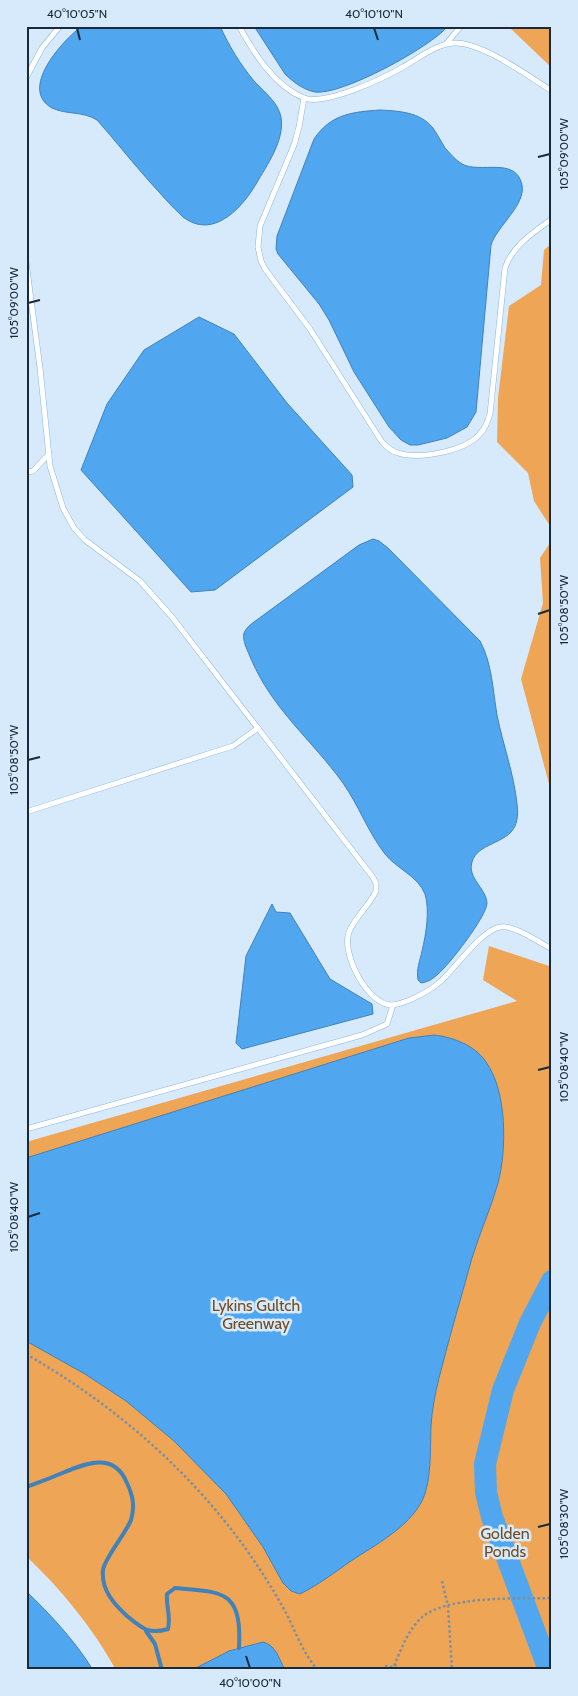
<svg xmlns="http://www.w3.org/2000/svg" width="578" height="1696" viewBox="0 0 578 1696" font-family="Cabin,sans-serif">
	<rect width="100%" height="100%" fill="#d7eafb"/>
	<g fill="#eea556">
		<polygon points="508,26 552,26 552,68"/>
		<polygon points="552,243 552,529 534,501 528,473 497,442 498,398 509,306 541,285 544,250"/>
		<polygon points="552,540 552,795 521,679 543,603 540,558"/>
		<path d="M489,946L552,967V1670H116C93,1628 61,1589 26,1556V1142L517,1001L483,980Z"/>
	</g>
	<g fill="#50a7ef" stroke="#4082b9">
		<path d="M82,26H220C229,46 240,64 254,81C264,92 278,102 281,117C285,140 267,165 256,184C242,208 213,240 183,217C171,206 160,193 149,181C131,161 115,140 97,120C83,111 67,115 52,108C18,89 63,40 82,26Z"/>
		<path d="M254,26H448C431,47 341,96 315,92C304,90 293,82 285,74Z"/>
		<path d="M380,110C399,111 420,112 433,128C437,134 441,141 445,148C450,153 455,160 462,164C480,174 516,156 522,185C526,205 497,226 491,245L476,412L467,427L447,438L418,445H410L401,440L389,427L354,372L329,320L319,304L278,254L276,249L277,236L314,139C331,114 352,112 380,110Z"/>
		<polygon points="199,317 234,334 287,403 352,475 353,487 215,590 191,592 81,470 107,404 144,350"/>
		<path d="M373,539L379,541L388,548L480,641C492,663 493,691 497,715C503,745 514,774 517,804C518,811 518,819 515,826C507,844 477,843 472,862C467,878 486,888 487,903C487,916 449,965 438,974C433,979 428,982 421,983L418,980C416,969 420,961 422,951C426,935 430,910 425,894C418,876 397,869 385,854C368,832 359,806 343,783C311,739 273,710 251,659C248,651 242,641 244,633C246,628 250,625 254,622L359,545Z"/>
		<polygon points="272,904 276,912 290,913 330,979 372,1004 373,1014 242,1049 236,1043 246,956"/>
		<path d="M434,1035C452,1037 475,1045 486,1062C507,1091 507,1149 498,1183C491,1208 480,1232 472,1258C461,1298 449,1338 439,1378C435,1394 432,1410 431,1426C430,1448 432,1481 422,1501C408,1528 375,1545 351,1561C334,1573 318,1585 300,1594L291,1591L283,1583L263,1547L226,1494L174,1441L126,1401L85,1374L26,1341V1158L409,1038Z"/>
		<path d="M26,1591C51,1615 75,1641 93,1670H26Z"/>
		<path d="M263,1642C276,1645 279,1659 285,1670H192L229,1651Z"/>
	</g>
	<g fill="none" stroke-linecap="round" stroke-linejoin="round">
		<g stroke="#4082b9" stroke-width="4">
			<path d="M26,1487C36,1483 46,1480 55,1476C80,1466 113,1448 127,1483C133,1496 135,1506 131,1520C126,1533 104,1559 103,1570C101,1590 114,1604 127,1616C142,1628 148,1635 168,1629C171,1615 166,1608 167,1594L175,1588C223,1592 242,1590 239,1648"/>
			<polyline points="146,1631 155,1644 162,1670"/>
		</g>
		<polyline stroke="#50a7ef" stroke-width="22" points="549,1670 492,1517 486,1492 485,1464 503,1390 530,1323 552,1281"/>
		<g stroke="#89b6df" stroke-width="6">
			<g id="lane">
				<path d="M239,26C254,53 274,86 304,98C325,106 384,78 403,67C419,58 436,44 454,43C482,42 528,76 552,91"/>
				<polyline points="446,44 461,26"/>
				<polyline points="26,78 42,48 60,26"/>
				<path d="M304,98L299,127L294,145L260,226L258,247L261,261L265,269L310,329L382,442C387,447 391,451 398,453C419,460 464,451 479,435C485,429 488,421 490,414L505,268C513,245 533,233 552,219"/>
				<path d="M26,262L40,368L50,466L63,508L74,528L85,540L140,581L172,617L372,876L376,883V891C369,906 355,917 349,932C341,953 367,1004 391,1005C397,1005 404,1002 410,1000C421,995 433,989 442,980C456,967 482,930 500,927C513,924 540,943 552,949"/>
				<polyline points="26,472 33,471 49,454"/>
				<polyline points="26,812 233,746 258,728"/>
				<polyline points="26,1129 362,1035 387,1024 393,1005"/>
			</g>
		</g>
		<g stroke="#7d90a0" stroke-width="2.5" stroke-dasharray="2.5 2.5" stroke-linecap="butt">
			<path d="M26,1354C118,1407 198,1477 257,1565C268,1582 279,1599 288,1617C297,1635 304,1655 318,1670"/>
			<polyline points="442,1581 448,1606 452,1670"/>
			<polyline points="395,1664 397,1670"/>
			<polyline points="385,1666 393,1667"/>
			<path d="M392,1670C400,1653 406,1633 420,1619C444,1595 519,1599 552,1598"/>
		</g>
		<use href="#lane" stroke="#fff" stroke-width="5"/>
	</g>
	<path fill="none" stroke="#192b3b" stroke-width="2" d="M77,28L80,40M374,28L378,40M538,157L550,154M28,303L40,300M538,614L550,610M28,760L40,757M538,1070L550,1067M28,1217L40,1213M538,1527L550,1524M246,1656L250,1668"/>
	<g text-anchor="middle" stroke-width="5" stroke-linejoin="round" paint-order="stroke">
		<g font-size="16" fill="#734c20" stroke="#d7eafb">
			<text x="256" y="1311">Lykins Gultch<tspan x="256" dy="18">Greenway</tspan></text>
			<text x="505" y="1539">Golden<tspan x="505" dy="18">Ponds</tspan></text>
		</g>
	</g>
	<rect width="578" height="1696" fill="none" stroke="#d7eafb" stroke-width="55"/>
	<rect x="28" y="28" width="522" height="1640" fill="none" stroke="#192b3b" stroke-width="2"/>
	<g font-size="12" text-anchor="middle" fill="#192b3b">
		<text x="77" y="18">40°10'05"N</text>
		<text x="374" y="18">40°10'10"N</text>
		<text transform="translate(564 154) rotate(-90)" y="4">105°09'00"W</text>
		<text transform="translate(14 303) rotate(-90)" y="4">105°09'00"W</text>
		<text transform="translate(564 610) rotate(-90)" y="4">105°08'50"W</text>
		<text transform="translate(14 760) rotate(-90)" y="4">105°08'50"W</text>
		<text transform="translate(564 1067) rotate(-90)" y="4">105°08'40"W</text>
		<text transform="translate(14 1217) rotate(-90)" y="4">105°08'40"W</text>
		<text transform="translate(564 1524) rotate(-90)" y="4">105°08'30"W</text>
		<text x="250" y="1687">40°10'00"N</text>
	</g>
</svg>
